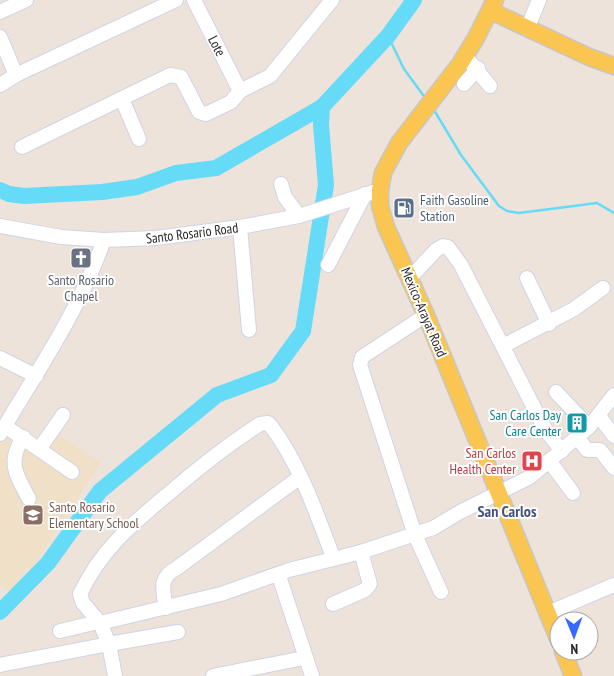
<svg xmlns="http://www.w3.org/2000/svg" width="614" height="676" viewBox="0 0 614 676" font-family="'PT Sans Narrow',sans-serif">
	<rect width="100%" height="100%" fill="#ede3da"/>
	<polygon fill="#f0e0c8" points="6,428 40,447 51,430 101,462 31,570 27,568 12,592 0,585 0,437"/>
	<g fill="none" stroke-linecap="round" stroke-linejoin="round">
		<g stroke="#65dbf7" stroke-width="2.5">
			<polyline points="388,36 404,69 426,99"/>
			<polyline points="434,110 461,155 499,206 507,211 519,213 597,203 614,213"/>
		</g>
		<g stroke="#65dbf7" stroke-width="16">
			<polyline points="0,190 9,194 24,196 102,192 137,187 176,173 216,168 322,107 388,36 414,0"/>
			<polyline points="0,612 48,563 100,491 217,395 271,375 303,331 326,185 321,125 322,107"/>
		</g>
		<g stroke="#cfd4e4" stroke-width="16">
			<g id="minor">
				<polyline points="194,0 240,91"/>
				<polyline points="0,12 26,0"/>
				<polyline points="527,29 539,0"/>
				<polyline points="0,37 16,75"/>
				<polyline points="465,56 490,86"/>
				<polyline points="464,84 478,68"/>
				<polyline points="0,85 16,75 176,0"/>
				<polyline points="122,99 139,139"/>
				<polyline points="22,147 170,75 181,77 199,112 206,114 231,102 240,91 270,76 332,0"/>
				<polyline points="281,184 285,197 299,216"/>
				<polyline points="0,226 61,237 104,240 156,238 240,227 299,216 380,190"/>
				<polyline points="240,227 249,330"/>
				<polyline points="328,265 365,194"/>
				<polyline points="410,278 436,250 443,246 448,247 461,265 546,431 562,451"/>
				<polyline points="527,278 549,324"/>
				<polyline points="426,315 362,357 360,365 415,535 441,592"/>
				<polyline points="503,346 574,309 603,288"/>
				<polyline points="0,358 36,376"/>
				<polyline points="556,392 589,427"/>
				<polyline points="599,416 614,436"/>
				<polyline points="5,426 72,472"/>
				<path d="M0,434C38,370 79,311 104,240"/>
				<path d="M23,437C7,463 16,474 29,499"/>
				<polyline points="577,437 587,450 600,450 614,468"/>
				<polyline points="40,448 63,415"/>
				<polyline points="550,462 573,493"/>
				<polyline points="279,576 312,676"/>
				<polyline points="333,604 365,590 370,584 361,552"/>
				<path d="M166,608C163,589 158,578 177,568L300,477"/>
				<polyline points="548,613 614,585"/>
				<polyline points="100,623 221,594 289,570 361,552 433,528 460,512 530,477 589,427 614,395"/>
				<polyline points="60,631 98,622"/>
				<path d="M178,632L109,644L100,623L83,603L80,594C103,546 135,522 174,489C201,466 230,443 260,424L268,423L271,426C300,465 316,512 333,557"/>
				<polyline points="0,665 109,644 115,676"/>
				<polyline points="213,676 304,658"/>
			</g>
		</g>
		<g stroke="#c7c7c7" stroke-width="19">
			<g id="major">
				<polyline points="495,0 476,38 460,64 399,143 383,173 380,190 380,206 386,227 426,315 559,641"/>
				<polyline points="491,11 589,57 614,66"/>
				<polyline points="563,651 573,676"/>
			</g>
		</g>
		<use href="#minor" stroke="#fff" stroke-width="14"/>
		<use href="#major" stroke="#fac651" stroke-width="16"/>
	</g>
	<defs>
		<g id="fuel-square" transform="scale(1.125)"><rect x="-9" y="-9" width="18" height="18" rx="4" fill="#5c6f8a" stroke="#fff"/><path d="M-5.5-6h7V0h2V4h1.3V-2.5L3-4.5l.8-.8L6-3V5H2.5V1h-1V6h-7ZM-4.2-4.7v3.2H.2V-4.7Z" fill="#fff"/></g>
		<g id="church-square" transform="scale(1.125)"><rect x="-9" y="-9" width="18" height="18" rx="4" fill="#6b7280" stroke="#fff"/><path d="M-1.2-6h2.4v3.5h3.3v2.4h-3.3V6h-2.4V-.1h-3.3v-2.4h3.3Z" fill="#fff"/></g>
		<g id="building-square" transform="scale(1.125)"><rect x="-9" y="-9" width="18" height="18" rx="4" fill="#0f9aa8" stroke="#fff"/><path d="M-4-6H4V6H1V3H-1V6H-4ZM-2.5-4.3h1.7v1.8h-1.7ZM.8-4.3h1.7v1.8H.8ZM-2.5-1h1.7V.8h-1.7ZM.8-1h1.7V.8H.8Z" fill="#fff"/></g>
		<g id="hospital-square" transform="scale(1.125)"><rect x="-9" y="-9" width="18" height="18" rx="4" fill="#e0444e" stroke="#fff"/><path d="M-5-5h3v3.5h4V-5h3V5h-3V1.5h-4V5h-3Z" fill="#fff"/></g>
		<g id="school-square" transform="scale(1.125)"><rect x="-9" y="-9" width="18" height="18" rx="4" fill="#8d6e63" stroke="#fff"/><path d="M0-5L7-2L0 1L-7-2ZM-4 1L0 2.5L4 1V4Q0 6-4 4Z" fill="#fff"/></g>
	</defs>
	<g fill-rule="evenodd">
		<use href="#fuel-square" x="404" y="208"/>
		<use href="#church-square" x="81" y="258"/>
		<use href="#building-square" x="577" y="423"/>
		<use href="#hospital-square" x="532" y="461"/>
		<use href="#school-square" x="33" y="515"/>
	</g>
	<g text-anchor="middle" stroke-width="4" stroke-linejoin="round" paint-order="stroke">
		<g font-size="14" fill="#292929" stroke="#fff">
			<text transform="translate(217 46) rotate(63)" y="5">Lote</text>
			<text transform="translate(192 233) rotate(-7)" y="5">Santo Rosario Road</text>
			<text transform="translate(424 312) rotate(67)" y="5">Mexico-Arayat Road</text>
		</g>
		<g font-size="14" fill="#4e5e75" stroke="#fff" text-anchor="start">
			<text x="420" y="205">Faith Gasoline<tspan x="420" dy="16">Station</tspan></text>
		</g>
		<g font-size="14" fill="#5b616d" stroke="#fff">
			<text x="81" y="285">Santo Rosario<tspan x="81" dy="16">Chapel</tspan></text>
		</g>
		<g font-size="14" fill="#0d838f" stroke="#fff" text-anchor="end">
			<text x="561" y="420">San Carlos Day<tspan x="561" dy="16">Care Center</tspan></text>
		</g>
		<g font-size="14" fill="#be3a42" stroke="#fff" text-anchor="end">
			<text x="516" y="458">San Carlos<tspan x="516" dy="16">Health Center</tspan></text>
		</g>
		<g font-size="14" fill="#785e54" stroke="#fff" text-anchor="start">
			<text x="49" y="512">Santo Rosario<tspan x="49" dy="16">Elementary School</tspan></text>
		</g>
		<g font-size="16" font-weight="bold" fill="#47547d" stroke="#fff">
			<text x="507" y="517">San Carlos</text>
		</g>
	</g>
	<g transform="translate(574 636) rotate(179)"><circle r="24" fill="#ffffff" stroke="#a9a9a9"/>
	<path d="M0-4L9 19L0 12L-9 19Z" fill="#356aff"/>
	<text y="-8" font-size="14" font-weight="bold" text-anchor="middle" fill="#292929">N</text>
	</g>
</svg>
